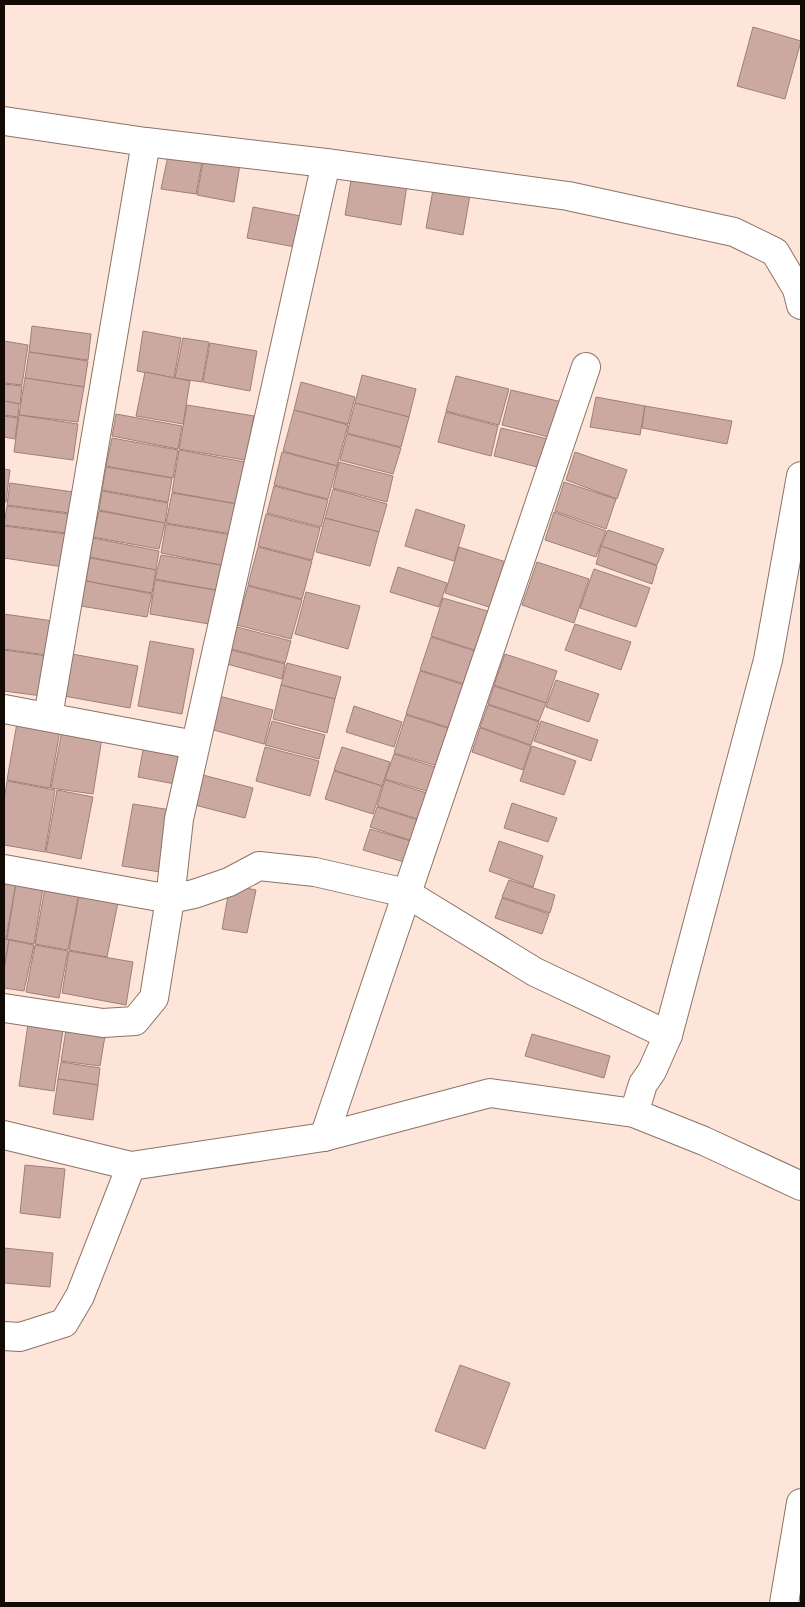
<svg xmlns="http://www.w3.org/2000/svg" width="805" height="1607" viewBox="0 0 805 1607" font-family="Raleway,sans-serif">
	<rect width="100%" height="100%" fill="#fde5d9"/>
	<g fill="#cca9a0" stroke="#9f8079">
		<polygon points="753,27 801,41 785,99 737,86"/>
		<polygon points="169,151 203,157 196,194 161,189"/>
		<polygon points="204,157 240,164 234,202 197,195"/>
		<polygon points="352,175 407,185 401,225 345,215"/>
		<polygon points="433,190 470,195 463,235 426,228"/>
		<polygon points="253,207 301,216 295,247 247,238"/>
		<polygon points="32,326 91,334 88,360 29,352"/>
		<polygon points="143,331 181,338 174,378 137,371"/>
		<polygon points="183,338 209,342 202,382 175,378"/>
		<polygon points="4,341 28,345 22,385 4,383"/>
		<polygon points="210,343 257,351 250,391 203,382"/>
		<polygon points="29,352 88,361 84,387 25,378"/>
		<polygon points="145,372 190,381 183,424 136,416"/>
		<polygon points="362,375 416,389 409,417 355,403"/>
		<polygon points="456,376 509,389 499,425 446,411"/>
		<polygon points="25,378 84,387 78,422 19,415"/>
		<polygon points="301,382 355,397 348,424 294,410"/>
		<polygon points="4,384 22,386 20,404 4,401"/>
		<polygon points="511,390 562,402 552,438 502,425"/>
		<polygon points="596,397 645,406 640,435 590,427"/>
		<polygon points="4,401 19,404 18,417 4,415"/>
		<polygon points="355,403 409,417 401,447 347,433"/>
		<polygon points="187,405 254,416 245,460 179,449"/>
		<polygon points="645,406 732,421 727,444 642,428"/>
		<polygon points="294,410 348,425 337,466 283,451"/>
		<polygon points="446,412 498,426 491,456 438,442"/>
		<polygon points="116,414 182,426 178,449 112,436"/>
		<polygon points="19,415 78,424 73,460 14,452"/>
		<polygon points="4,416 18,418 15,439 4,437"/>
		<polygon points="501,428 552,440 545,469 494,456"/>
		<polygon points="347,434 401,448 393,474 340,460"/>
		<polygon points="112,438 178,450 173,478 106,466"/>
		<polygon points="179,450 245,462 237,504 172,492"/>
		<polygon points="282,452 337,466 328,499 274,485"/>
		<polygon points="575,452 627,470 617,499 566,480"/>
		<polygon points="339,462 393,476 387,502 333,488"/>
		<polygon points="106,467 172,478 168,502 102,490"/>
		<polygon points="4,469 10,470 6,502 4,502"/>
		<polygon points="564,482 616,499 606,529 555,511"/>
		<polygon points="10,483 80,493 77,514 7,505"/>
		<polygon points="274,486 328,500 321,527 267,513"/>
		<polygon points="333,489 387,504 379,532 325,518"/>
		<polygon points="102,491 168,503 165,523 99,510"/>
		<polygon points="172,493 237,504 232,534 166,523"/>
		<polygon points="7,506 77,515 74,534 4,525"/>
		<polygon points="416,509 465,525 454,561 405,546"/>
		<polygon points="99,511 165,523 159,549 93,537"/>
		<polygon points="554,512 606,531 596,557 545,540"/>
		<polygon points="266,514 320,528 312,560 258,546"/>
		<polygon points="325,518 379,532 370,566 316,552"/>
		<polygon points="166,524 232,535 226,566 161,553"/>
		<polygon points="4,526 74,535 70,568 4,558"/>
		<polygon points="608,530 664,549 657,565 601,546"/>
		<polygon points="93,538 159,551 156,570 90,557"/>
		<polygon points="601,546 657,566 652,584 596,564"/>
		<polygon points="258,547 312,561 302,599 248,585"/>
		<polygon points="459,547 506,562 492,608 445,593"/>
		<polygon points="161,555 226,566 221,591 155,579"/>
		<polygon points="90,558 156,570 152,593 86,581"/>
		<polygon points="537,562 589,579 574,623 522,605"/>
		<polygon points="398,567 447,583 439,607 390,592"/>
		<polygon points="594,569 650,588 636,627 580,608"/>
		<polygon points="155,580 221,591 215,625 150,614"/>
		<polygon points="86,581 152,594 147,617 81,606"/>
		<polygon points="248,586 302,600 291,639 237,625"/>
		<polygon points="306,592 360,606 348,649 295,634"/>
		<polygon points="443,598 491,612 478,651 431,636"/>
		<polygon points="4,614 53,621 47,655 4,649"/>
		<polygon points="575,624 631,642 621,670 565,650"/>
		<polygon points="237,627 291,641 285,663 231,649"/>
		<polygon points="431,637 478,652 468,685 420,670"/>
		<polygon points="150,641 194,649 182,714 138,706"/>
		<polygon points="4,650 47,656 42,696 4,691"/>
		<polygon points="231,650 285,664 282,679 227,664"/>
		<polygon points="72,654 138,666 130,708 64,696"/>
		<polygon points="505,654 557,671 546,703 494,685"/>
		<polygon points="287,663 341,677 335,699 281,685"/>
		<polygon points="420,671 468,686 454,729 406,714"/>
		<polygon points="556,680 599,694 589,722 546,707"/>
		<polygon points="281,685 335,699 327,733 273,719"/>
		<polygon points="494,686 546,703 539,721 488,704"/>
		<polygon points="219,696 273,710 264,744 210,729"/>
		<polygon points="488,705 539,722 531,745 480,727"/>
		<polygon points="354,706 402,722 394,747 346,732"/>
		<polygon points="406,715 454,730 441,767 394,753"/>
		<polygon points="272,721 325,735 319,759 265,745"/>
		<polygon points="541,721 598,740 591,761 534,741"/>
		<polygon points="17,723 60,730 50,788 7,780"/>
		<polygon points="480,728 531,746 523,770 472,752"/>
		<polygon points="62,731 102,738 93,794 51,788"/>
		<polygon points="145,739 182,746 175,784 138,777"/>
		<polygon points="532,746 576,761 564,795 520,781"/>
		<polygon points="265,747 319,761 310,796 256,781"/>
		<polygon points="342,747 390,762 382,786 334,770"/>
		<polygon points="394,754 441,769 433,793 385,779"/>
		<polygon points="334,771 382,786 373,814 325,799"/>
		<polygon points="199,774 253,788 245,818 191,804"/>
		<polygon points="385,780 433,795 424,821 377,806"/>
		<polygon points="7,781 55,790 45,852 4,845 4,801"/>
		<polygon points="57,790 93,797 81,859 46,852"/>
		<polygon points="512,803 557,818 548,842 504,828"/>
		<polygon points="133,804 171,810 160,872 122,866"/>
		<polygon points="377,807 424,822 418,843 370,827"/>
		<polygon points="370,829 418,843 411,864 363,850"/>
		<polygon points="499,841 543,856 533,887 489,871"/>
		<polygon points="509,880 555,895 550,913 502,897"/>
		<polygon points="4,881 16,883 6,939 4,939"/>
		<polygon points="16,883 43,888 34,944 7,939"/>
		<polygon points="230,885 256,890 247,933 222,929"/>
		<polygon points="45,888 79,894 68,950 35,944"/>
		<polygon points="79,895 118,902 107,957 69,950"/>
		<polygon points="502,898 549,914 542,934 495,918"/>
		<polygon points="4,939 9,940 4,970"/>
		<polygon points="9,940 34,945 24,991 4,988 4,970"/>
		<polygon points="35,945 68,951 59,998 26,992"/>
		<polygon points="69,951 133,962 126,1005 62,993"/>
		<polygon points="28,1024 63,1030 54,1091 19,1086"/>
		<polygon points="66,1030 105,1036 100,1066 61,1061"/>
		<polygon points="532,1034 610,1056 604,1078 525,1056"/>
		<polygon points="61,1062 100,1068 98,1085 58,1079"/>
		<polygon points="58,1079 98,1085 93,1120 53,1114"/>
		<polygon points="25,1165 65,1169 60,1218 20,1213"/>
		<polygon points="4,1248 53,1253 50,1287 4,1283"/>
		<polygon points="460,1365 510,1383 485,1449 435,1431"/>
	</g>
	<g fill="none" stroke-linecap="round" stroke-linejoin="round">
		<g stroke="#8e7366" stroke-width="30">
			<g id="minor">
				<polyline points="4,121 146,142 326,163 568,196 734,232 775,252 797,289 801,305"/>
				<polyline points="4,709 195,745"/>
				<polyline points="48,717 146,142"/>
				<polyline points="4,869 170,899 194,894 229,882 259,866 315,872 406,893 535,972 668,1035"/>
				<polyline points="4,1008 103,1023 135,1021 154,998 170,899 179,819 326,163"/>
				<polyline points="634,1113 643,1084 652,1071 668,1035 768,660 801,476"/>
				<polyline points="4,1135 131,1166 324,1137 490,1093 634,1113 704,1141 801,1186"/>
				<polyline points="324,1137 586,367"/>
				<polyline points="4,1336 20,1337 64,1323 80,1296 131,1166"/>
				<polyline points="784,1603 801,1503"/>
			</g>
		</g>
		<use href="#minor" stroke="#fff" stroke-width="28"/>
	</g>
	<rect width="805" height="1607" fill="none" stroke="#130905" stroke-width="10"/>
</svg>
